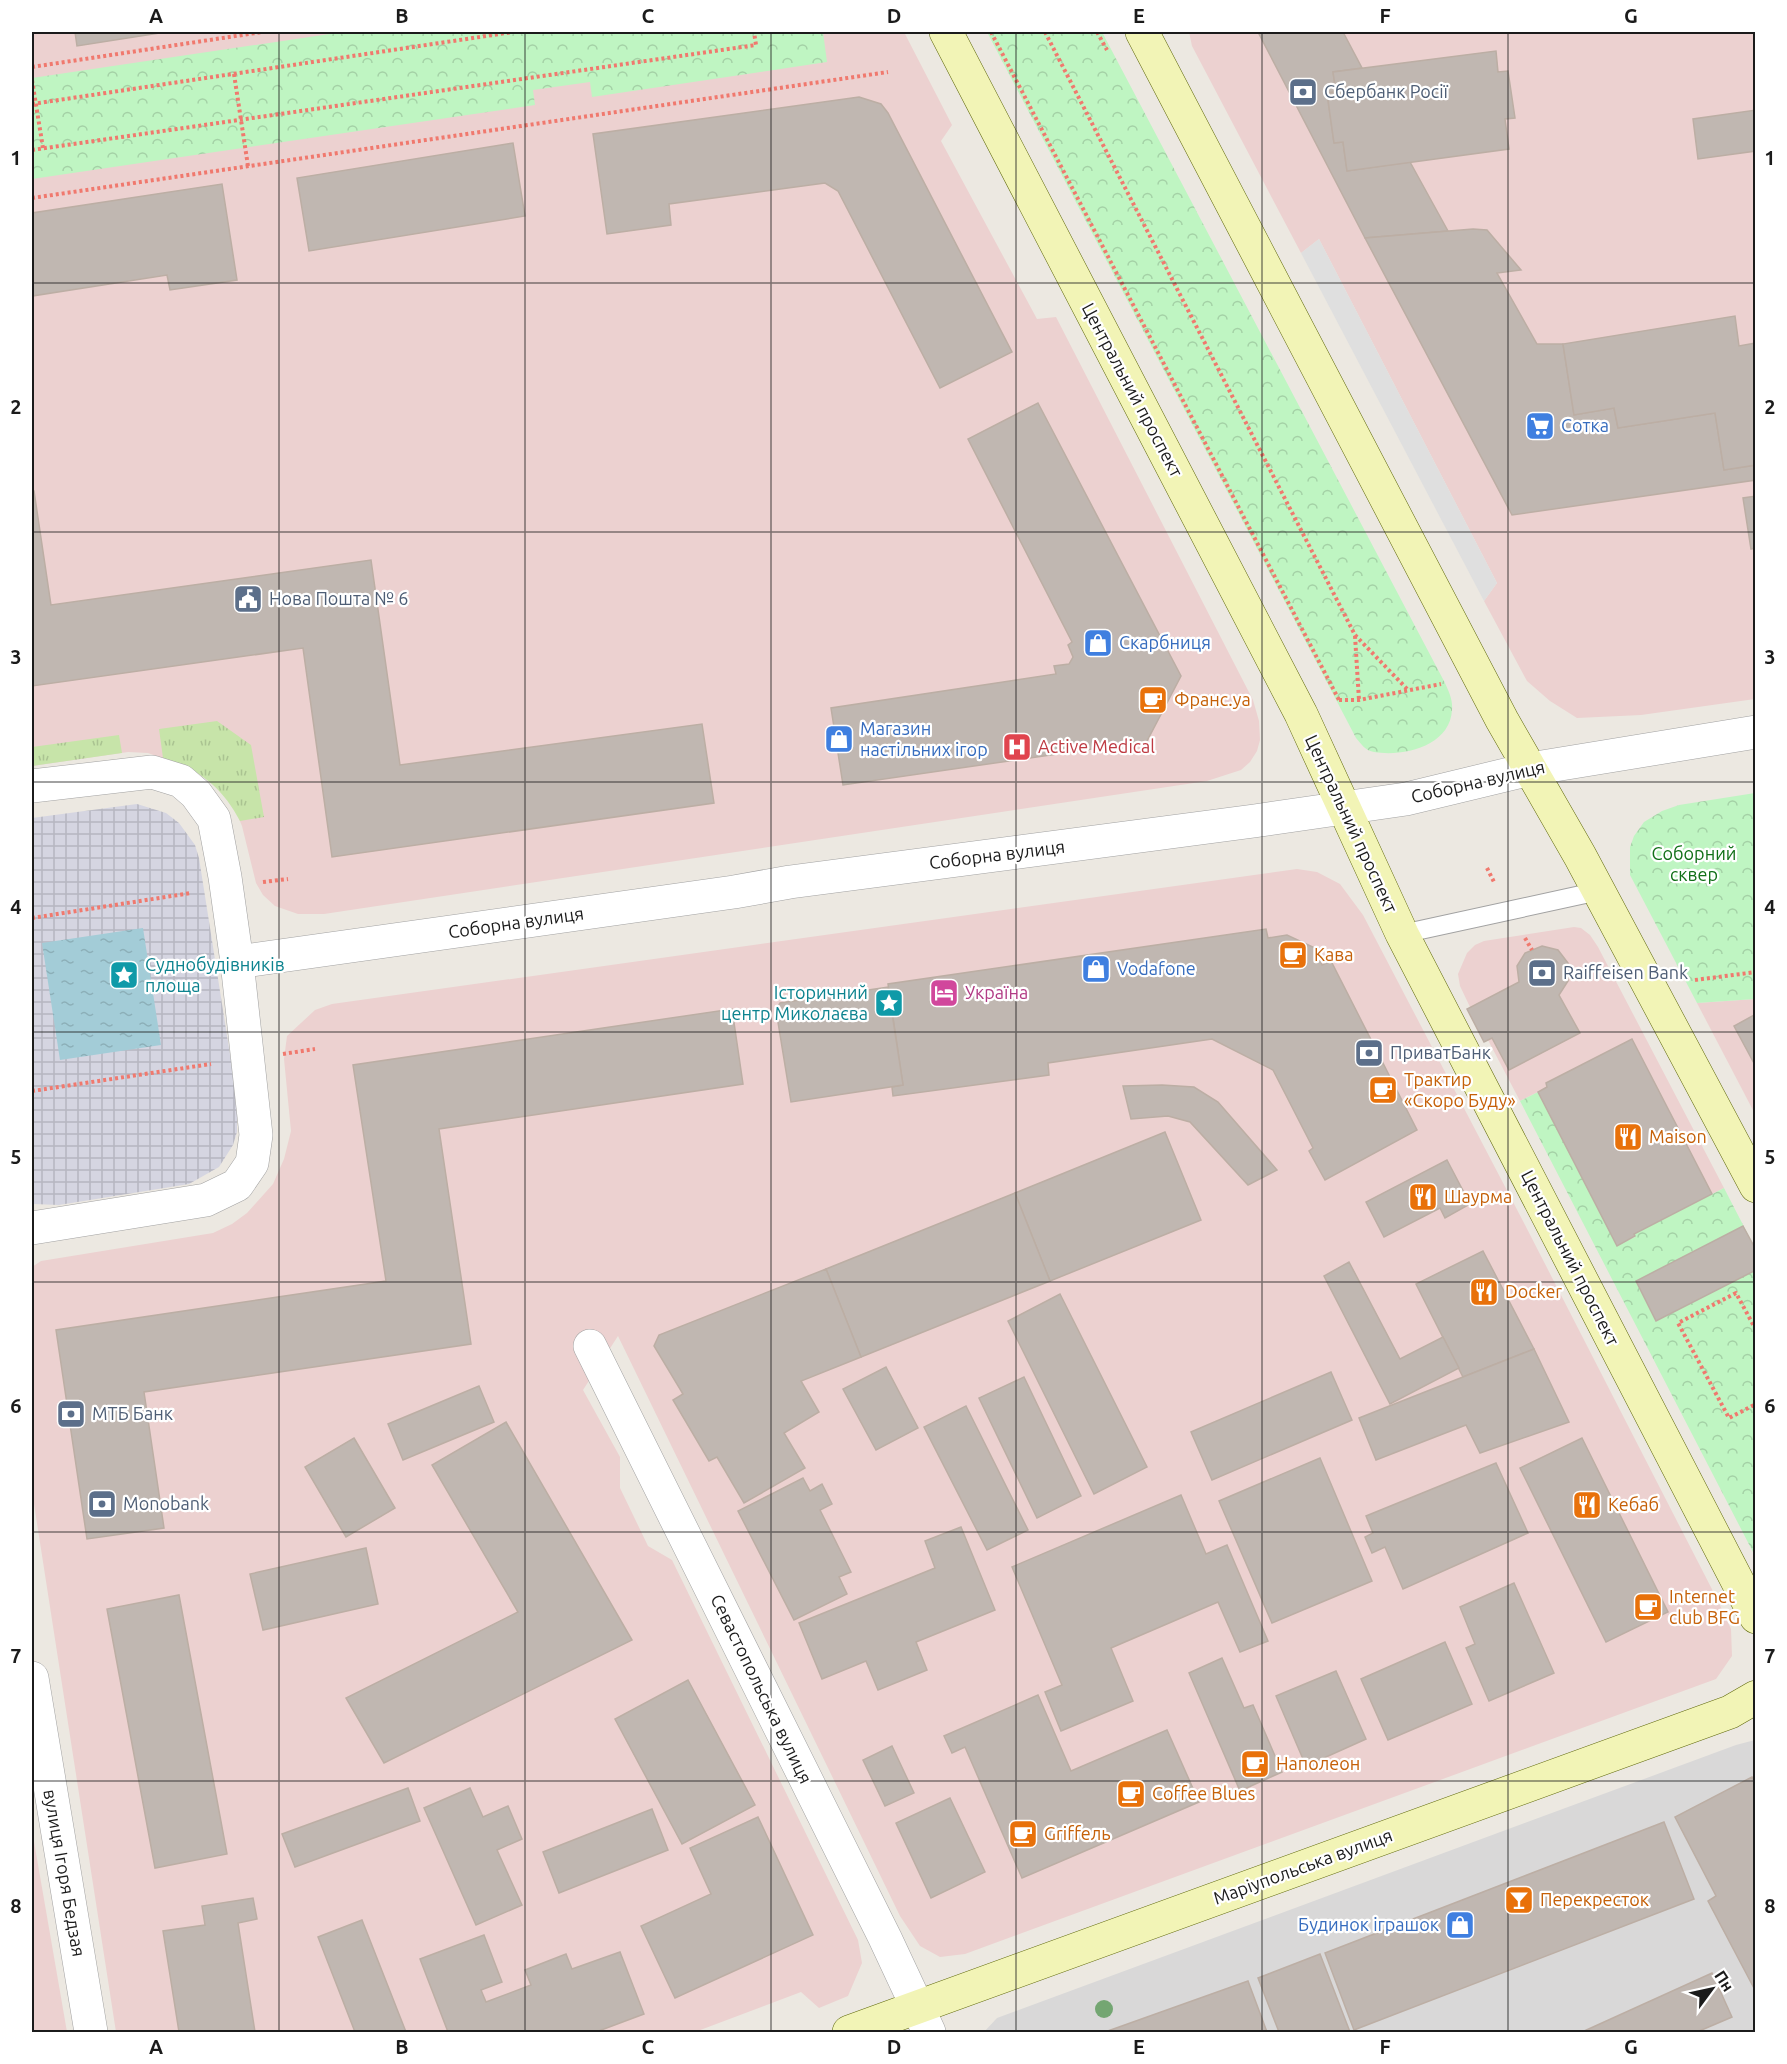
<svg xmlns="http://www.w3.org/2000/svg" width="1787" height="2064" viewBox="0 0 1787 2064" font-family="Ubuntu,sans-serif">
	<defs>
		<pattern id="grass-tufts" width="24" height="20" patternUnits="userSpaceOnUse" patternTransform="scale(1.5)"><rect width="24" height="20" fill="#c7e4a9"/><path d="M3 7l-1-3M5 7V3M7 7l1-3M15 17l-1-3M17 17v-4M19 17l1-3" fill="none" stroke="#aac391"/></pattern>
		<pattern id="park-crowns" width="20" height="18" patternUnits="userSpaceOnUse" patternTransform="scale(1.5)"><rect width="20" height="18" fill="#bff5c2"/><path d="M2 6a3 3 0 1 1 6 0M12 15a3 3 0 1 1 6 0" fill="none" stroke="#a4d1a6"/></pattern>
		<pattern id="plaza-grid" width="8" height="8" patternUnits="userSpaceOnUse" patternTransform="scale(1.5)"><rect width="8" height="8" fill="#d5d5e1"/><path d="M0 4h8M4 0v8" fill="none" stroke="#b6b6c0"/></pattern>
		<pattern id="water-ripples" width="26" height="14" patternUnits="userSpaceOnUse" patternTransform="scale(1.5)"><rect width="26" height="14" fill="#a3ccd7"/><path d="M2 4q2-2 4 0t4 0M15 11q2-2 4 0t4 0" fill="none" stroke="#8cafb8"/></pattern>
	</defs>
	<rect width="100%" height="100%" fill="#ece8e1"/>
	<polygon fill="#d9d8d8" points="1755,1740 1755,2032 984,2032 997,2018 1736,1745"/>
	<g fill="#ecd1d0">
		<polygon points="32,32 904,32 952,125 941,141 1037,319 1056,317 1253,700 1259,721 1260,740 1257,751 1250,762 1241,770 1207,781 324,914 298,914 275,906 263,895 256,883 242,826 237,814 226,796 207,779 190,769 148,753 128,752 32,766"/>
		<polygon points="1189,32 1755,32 1755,699 1641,715 1577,718 1550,701 1527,681 1484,601 1497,583 1319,239 1301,253 1192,46"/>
		<polygon points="1297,869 1317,872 1340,884 1363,915 1524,1223 1717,1599 1731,1629 1732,1656 1716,1679 965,1954 940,1957 920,1946 900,1916 618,1336 583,1390 620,1457 620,1488 648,1546 672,1560 858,1940 862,1963 848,1996 819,2008 801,1992 695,2032 116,2032 32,1491 32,1267 41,1261 213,1233 232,1224 247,1213 273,1184 284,1159 291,1131 284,1059 287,1036 315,1010 332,1004"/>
		<polygon points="1574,927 1581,928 1590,935 1598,947 1724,1188 1635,1234 1635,1236 1617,1246 1538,1092 1520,1101 1488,1040 1484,1042 1467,1009 1470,1007 1460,986 1458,974 1467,953 1475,945 1484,941"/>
		<polygon points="1755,999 1755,1114 1697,1003"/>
		<polygon points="32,1830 67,2032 32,2032"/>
	</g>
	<g fill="url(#grass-tufts)">
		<path d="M217,721L251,745L264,817L240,821C223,788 199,769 163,758L159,729Z"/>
		<polygon points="119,735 122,753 32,766 32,747"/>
	</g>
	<g fill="url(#park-crowns)">
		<polygon points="343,32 823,32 827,62 592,97 590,82 533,90 535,105 32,179 32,78"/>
		<path d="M987,32H1102L1445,683C1449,692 1453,700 1452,710C1450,746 1404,757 1374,752C1366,751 1361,744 1356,738Z"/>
		<polygon points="1755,793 1755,999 1697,1003 1630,875 1630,847 1634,836 1644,822 1662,811 1679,805"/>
		<polygon points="1538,1092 1617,1245 1635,1237 1634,1234 1724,1188 1755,1248 1755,1556 1520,1101"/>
	</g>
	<polygon fill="#dfdfdf" points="1319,239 1497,583 1484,601 1301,253"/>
	<polygon fill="url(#plaza-grid)" points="137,804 166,813 179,823 195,845 199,858 231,1061 237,1103 237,1132 233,1145 219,1167 189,1184 59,1205 33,1204 32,1204 32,818"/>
	<polygon fill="url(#water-ripples)" points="143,928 161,1045 60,1060 42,943"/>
	<g fill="#c0b7b1" stroke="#bcaea4" stroke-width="1.5">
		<polygon points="75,32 166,32 77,46"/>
		<polygon points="1258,32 1343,32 1362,68 1333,72 1336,92 1327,93 1334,143 1343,142 1347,171 1410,162 1448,231 1365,238"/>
		<polygon points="1496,51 1498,72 1508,71 1515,118 1505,119 1509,149 1347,171 1343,142 1334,143 1327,93 1336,92 1333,72"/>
		<polygon points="859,97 881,104 888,113 1012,352 940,388 838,191 825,183 669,204 671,225 607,234 593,134"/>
		<polygon points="1756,110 1756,151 1698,159 1693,119"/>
		<polygon points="513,143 525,216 309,251 297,178"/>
		<polygon points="222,184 237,280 170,290 167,275 32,296 32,213"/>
		<polygon points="1473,229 1487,230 1521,270 1497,273 1537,344 1563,344 1574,415 1614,408 1618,428 1715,413 1724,470 1756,465 1756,480 1512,515 1365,238"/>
		<polygon points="1735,316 1739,346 1756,343 1756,465 1724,470 1715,413 1618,428 1614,408 1574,415 1563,344"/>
		<polygon points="1038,403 1181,676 1147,741 843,785 831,708 1056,674 1054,666 1069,664 1073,657 1068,645 1072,642 968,439"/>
		<polygon points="32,491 34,491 51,605 371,560 400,765 702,724 714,803 332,857 303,648 32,686"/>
		<polygon points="1756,496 1756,548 1751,549 1743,498"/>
		<polygon points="1266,929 1268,938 1287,935 1315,948 1322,965 1331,961 1417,1130 1325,1180 1309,1151 1313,1148 1273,1070 1212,1039 1048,1063 1049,1075 893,1096 892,1087 903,1085 888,984"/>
		<polygon points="1542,946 1558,950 1568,963 1568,981 1559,995 1580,1033 1509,1070 1492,1038 1484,1042 1467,1009 1519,982 1517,966 1525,953"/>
		<polygon points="888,987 903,1085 791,1102 776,1010 780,1003"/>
		<polygon points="732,1009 743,1084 439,1129 471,1344 144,1392 164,1528 87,1539 56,1330 386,1281 353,1065"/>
		<polygon points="1756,1014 1756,1067 1734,1026"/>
		<polygon points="1632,1039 1712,1194 1634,1234 1635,1236 1617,1246 1538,1092 1547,1087 1546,1083"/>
		<polygon points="1162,1085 1194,1087 1218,1102 1277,1170 1248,1185 1190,1122 1168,1116 1131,1119 1123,1086"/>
		<polygon points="1165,1132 1201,1220 1050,1281 1015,1193"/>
		<polygon points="1447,1160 1470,1204 1445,1218 1440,1208 1384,1237 1366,1202"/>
		<polygon points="1015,1193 1050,1281 861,1357 826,1269"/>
		<polygon points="1743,1226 1756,1250 1756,1270 1656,1321 1636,1281"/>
		<polygon points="1483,1251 1534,1349 1463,1377 1416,1284"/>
		<polygon points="1349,1262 1400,1359 1443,1337 1459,1368 1390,1404 1324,1276"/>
		<polygon points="826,1269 861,1357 801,1381 819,1412 784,1433 805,1468 744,1503 717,1457 709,1461 673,1400 683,1394 654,1346 659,1335"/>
		<polygon points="1060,1294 1147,1467 1094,1494 1008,1321"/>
		<polygon points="1534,1349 1569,1422 1480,1453 1466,1425 1376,1460 1359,1418"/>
		<polygon points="886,1367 918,1428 876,1450 843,1389"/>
		<polygon points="1331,1372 1352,1420 1212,1480 1191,1432"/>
		<polygon points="1024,1377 1081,1496 1037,1518 979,1398"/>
		<polygon points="479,1386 494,1422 403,1460 388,1424"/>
		<polygon points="966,1406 1028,1530 987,1550 924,1427"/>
		<polygon points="506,1422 632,1640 384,1763 346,1698 518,1612 432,1465"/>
		<polygon points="354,1438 395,1508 346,1537 305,1467"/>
		<polygon points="1582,1438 1668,1612 1606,1642 1520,1468"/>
		<polygon points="1320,1458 1372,1581 1272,1623 1219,1501"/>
		<polygon points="1496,1463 1528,1533 1403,1589 1385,1547 1372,1553 1365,1537 1373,1533 1366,1516"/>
		<polygon points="803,1478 810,1491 822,1484 832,1504 820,1510 851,1572 839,1577 847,1594 794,1620 738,1511"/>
		<polygon points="1181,1495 1206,1554 1227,1545 1268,1641 1240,1652 1218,1602 1111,1648 1133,1701 1061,1731 1045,1692 1062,1685 1012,1567"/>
		<polygon points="961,1527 995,1610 916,1642 927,1670 878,1690 866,1661 822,1679 799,1623 935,1568 925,1541"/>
		<polygon points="366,1548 378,1604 263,1630 250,1574"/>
		<polygon points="1514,1583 1554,1673 1489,1701 1466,1648 1475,1644 1460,1607"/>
		<polygon points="179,1595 227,1854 155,1868 107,1609"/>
		<polygon points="1445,1642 1472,1704 1388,1740 1361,1679"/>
		<polygon points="1222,1658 1244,1708 1253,1705 1282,1772 1240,1791 1189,1673"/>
		<polygon points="1336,1671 1366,1739 1306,1766 1276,1696"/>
		<polygon points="688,1680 755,1805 682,1844 615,1719"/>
		<polygon points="1038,1695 1071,1771 1167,1730 1199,1802 1022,1878 965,1747 952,1753 944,1736"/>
		<polygon points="892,1746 914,1793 885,1806 863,1760"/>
		<polygon points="1752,1777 1756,1783 1756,1992 1708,1901 1716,1896 1675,1817"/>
		<polygon points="408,1788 420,1821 295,1867 282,1834"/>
		<polygon points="470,1788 483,1817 508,1806 522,1839 497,1850 522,1905 476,1925 424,1808"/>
		<polygon points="950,1798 985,1872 931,1898 896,1823"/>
		<polygon points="652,1809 668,1850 559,1893 543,1852"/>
		<polygon points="758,1817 813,1935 675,1998 641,1926 711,1894 690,1848"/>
		<polygon points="1664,1822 1694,1899 1354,2030 1325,1953"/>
		<polygon points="253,1898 257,1919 238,1923 255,2032 179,2032 163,1931 205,1925 202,1906"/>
		<polygon points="362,1920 406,2032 355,2032 318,1937"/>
		<polygon points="484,1935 502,1982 481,1990 486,2002 531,1985 525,1970 566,1954 572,1969 620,1952 644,2014 596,2032 448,2032 420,1959"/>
		<polygon points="1320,1954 1350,2032 1279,2032 1258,1978"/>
		<polygon points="1712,1973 1732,2017 1697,2032 1582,2032"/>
		<polygon points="1248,1981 1267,2032 1105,2032"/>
	</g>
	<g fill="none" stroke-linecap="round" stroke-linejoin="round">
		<g stroke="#a2a2a2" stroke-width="20">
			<polyline id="lane" points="1402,934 1599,891"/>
		</g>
		<g stroke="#a2a2a2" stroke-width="34">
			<g id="street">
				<polyline points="32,786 152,772 181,781 196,794 214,819 225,877 237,962 256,1135 252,1163 237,1185 206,1200 32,1228"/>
				<polyline points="237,962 734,892 790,882 1254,821 1406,799 1530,769 1756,732"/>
				<polyline points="590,1346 885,1938 929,2032"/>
				<polyline points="32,1678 91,2032"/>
			</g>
		</g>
		<g stroke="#5f680b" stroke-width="34">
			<g id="secondary">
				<polyline points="946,32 1301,714 1402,934 1756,1617"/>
				<polyline points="1142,32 1502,720 1580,856 1756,1186"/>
				<polyline points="849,2032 1730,1712 1756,1697"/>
			</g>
		</g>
		<g stroke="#f0796e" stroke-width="4" stroke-dasharray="3 3" stroke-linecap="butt">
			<polyline points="991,32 1339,700"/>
			<polyline points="1045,32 1355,635 1409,691"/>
			<polyline points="1097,32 1107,50"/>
			<polyline points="32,67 262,32"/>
			<polyline points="234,74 248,166"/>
			<polyline points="32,80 43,148"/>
			<polyline points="32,104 513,32"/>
			<polyline points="32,150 756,45 754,32"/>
			<polyline points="32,198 888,72"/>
			<polyline points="1355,636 1359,700"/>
			<polyline points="1339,700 1359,700 1441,684"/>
			<polyline points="1487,868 1495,884"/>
			<polyline points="263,882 288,879"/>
			<polyline points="32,918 191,893"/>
			<polyline points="1525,938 1532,950"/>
			<polyline points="1695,980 1756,972"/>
			<polyline points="283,1054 315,1049"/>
			<polyline points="32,1091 211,1064"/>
			<polyline points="1756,1330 1736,1293 1678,1323 1729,1418 1756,1404"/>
		</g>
		<use href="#lane" stroke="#fff" stroke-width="18"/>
		<use href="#street" stroke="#fff" stroke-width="33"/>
		<use href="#secondary" stroke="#f2f4b6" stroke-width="33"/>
	</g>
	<circle fill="#74a672" cx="1104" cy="2009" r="9"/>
	<path fill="none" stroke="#1b1b1b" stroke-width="1.5" stroke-opacity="0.55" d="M279,32V2032M525,32V2032M771,32V2032M1016,32V2032M1262,32V2032M1508,32V2032M32,283H1756M32,532H1756M32,782H1756M32,1032H1756M32,1282H1756M32,1532H1756M32,1781H1756"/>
	<defs>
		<g id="bank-square" transform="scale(1.5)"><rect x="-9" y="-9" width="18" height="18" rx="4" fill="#5c6f8a" stroke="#fff"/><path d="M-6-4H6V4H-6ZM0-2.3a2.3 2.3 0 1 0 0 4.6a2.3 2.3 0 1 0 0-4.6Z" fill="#fff"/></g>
		<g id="supermarket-square" transform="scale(1.5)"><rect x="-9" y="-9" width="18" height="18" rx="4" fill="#3f7fe0" stroke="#fff"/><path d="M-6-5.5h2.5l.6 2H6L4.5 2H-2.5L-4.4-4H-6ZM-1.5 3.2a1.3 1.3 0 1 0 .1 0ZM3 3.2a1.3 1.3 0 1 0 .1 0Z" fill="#fff"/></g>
		<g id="civic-square" transform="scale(1.5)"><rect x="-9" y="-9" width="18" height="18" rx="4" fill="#5c6f8a" stroke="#fff"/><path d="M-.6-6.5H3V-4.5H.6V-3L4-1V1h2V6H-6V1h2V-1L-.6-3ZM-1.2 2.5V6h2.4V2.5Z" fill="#fff"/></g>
		<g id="shop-square" transform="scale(1.5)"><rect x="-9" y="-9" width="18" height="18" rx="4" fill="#3f7fe0" stroke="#fff"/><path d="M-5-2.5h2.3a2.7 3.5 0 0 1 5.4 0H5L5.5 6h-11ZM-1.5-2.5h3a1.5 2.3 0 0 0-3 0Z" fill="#fff"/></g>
		<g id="cafe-square" transform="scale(1.5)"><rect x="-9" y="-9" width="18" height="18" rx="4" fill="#e8710a" stroke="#fff"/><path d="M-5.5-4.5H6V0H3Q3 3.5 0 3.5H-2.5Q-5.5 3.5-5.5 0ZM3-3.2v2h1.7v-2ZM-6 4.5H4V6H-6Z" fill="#fff"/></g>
		<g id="hospital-square" transform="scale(1.5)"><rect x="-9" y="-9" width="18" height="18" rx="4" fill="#e0444e" stroke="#fff"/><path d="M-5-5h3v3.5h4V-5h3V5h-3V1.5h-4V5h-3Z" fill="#fff"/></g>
		<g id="sight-square" transform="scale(1.5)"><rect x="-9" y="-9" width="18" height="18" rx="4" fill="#0f9aa8" stroke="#fff"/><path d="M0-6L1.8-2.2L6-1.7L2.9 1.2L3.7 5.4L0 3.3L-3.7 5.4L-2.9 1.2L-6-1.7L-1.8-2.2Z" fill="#fff"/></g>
		<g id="hotel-square" transform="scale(1.5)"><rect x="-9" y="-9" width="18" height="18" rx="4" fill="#d1479c" stroke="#fff"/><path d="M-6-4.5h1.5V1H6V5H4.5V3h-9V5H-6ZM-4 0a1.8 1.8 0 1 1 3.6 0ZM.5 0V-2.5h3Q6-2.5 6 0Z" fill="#fff"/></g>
		<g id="restaurant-square" transform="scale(1.5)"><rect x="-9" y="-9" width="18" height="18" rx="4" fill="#e8710a" stroke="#fff"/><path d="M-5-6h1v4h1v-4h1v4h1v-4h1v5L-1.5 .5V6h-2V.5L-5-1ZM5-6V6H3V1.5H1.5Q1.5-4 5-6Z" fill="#fff"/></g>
		<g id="bar-square" transform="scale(1.5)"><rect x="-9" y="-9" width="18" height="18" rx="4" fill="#e8710a" stroke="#fff"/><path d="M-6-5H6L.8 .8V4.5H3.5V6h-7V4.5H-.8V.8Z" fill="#fff"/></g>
	</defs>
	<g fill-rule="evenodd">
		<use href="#bank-square" x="1303" y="92"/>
		<use href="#supermarket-square" x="1540" y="426"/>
		<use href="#civic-square" x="248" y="599"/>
		<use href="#shop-square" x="1098" y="643"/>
		<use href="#cafe-square" x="1153" y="700"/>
		<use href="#shop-square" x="839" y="739"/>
		<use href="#hospital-square" x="1017" y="747"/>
		<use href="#cafe-square" x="1293" y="955"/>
		<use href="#shop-square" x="1096" y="969"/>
		<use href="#bank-square" x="1542" y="973"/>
		<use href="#sight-square" x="124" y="975"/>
		<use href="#hotel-square" x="944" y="993"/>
		<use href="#sight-square" x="889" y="1003"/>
		<use href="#bank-square" x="1369" y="1053"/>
		<use href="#cafe-square" x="1383" y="1090"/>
		<use href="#restaurant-square" x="1628" y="1137"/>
		<use href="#restaurant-square" x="1423" y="1197"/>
		<use href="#restaurant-square" x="1484" y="1292"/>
		<use href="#bank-square" x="71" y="1414"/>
		<use href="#bank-square" x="102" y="1504"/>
		<use href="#restaurant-square" x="1587" y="1505"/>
		<use href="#cafe-square" x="1648" y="1607"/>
		<use href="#cafe-square" x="1255" y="1764"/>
		<use href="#cafe-square" x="1131" y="1794"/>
		<use href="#cafe-square" x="1023" y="1834"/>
		<use href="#bar-square" x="1519" y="1900"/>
		<use href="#shop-square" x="1460" y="1925"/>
	</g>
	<g text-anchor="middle" stroke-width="4.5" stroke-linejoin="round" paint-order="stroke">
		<g font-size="18" fill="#4e5e75" stroke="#fff" text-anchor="start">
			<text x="1324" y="98">Сбербанк Росії</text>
			<text x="269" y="605">Нова Пошта № 6</text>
			<text x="1563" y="979">Raiffeisen Bank</text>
			<text x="1390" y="1059">ПриватБанк</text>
			<text x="92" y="1420">МТБ Банк</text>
			<text x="123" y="1510">Monobank</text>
		</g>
		<g font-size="18" fill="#1b1b1b" stroke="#fff">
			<text transform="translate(1132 390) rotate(62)" y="6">Центральний проспект</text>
			<text transform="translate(1478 782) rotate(-13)" y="6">Соборна вулиця</text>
			<text transform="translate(1351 824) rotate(65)" y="6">Центральний проспект</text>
			<text transform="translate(997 855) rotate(-7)" y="6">Соборна вулиця</text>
			<text transform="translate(516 923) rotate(-8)" y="6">Соборна вулиця</text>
			<text transform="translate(1570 1258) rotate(63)" y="6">Центральний проспект</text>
			<text transform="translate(761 1689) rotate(64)" y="6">Севастопольська вулиця</text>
			<text transform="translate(1303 1867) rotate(-20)" y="6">Маріупольська вулиця</text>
			<text transform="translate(64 1873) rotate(80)" y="6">вулиця Ігоря Бедзая</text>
		</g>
		<g font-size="18" fill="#366cbe" stroke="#fff" text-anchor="start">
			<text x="1561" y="432">Сотка</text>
			<text x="1119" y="649">Скарбниця</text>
			<text x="860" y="735">Магазин<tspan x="860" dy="21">настільних ігор</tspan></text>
			<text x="1117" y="975">Vodafone</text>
			<text x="1439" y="1931" text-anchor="end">Будинок іграшок</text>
		</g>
		<g font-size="18" fill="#c56008" stroke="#fff" text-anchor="start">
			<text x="1174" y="706">Франс.уа</text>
			<text x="1314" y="961">Кава</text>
			<text x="1404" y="1086">Трактир<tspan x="1404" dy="21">«Скоро Буду»</tspan></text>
			<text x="1649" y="1143">Maison</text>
			<text x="1444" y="1203">Шаурма</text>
			<text x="1505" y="1298">Docker</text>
			<text x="1608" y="1511">Кебаб</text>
			<text x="1669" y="1603">Internet<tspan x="1669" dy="21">club BFG</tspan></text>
			<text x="1276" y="1770">Наполеон</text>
			<text x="1152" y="1800">Coffeе Blues</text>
			<text x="1044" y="1840">Griffeль</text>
			<text x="1540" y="1906">Перекресток</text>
		</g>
		<g font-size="18" fill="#be3a42" stroke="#fff" text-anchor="start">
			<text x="1038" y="753">Active Medical</text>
		</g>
		<g font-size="18" fill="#127018" stroke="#fff">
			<text x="1694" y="860">Соборний<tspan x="1694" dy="21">сквер</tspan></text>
		</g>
		<g font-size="18" fill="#0d838f" stroke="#fff" text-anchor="start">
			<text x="145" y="971">Суднобудівників<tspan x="145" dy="21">площа</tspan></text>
			<text x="868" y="999" text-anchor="end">Історичний<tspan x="868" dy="21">центр Миколаєва</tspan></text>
		</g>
		<g font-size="18" fill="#b23c85" stroke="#fff" text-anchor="start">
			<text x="965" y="999">Україна</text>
		</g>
	</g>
	<rect width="1787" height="2064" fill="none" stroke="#ffffff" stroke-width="66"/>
	<g transform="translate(1712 1989) rotate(57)" stroke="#ffffff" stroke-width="4.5" paint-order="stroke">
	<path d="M0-4.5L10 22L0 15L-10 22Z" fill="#1b1b1b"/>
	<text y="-9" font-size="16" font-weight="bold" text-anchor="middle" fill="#1b1b1b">Пн</text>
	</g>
	<rect x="33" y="33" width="1721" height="1998" fill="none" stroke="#1b1b1b" stroke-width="2"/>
	<g font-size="20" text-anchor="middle" font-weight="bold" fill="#1b1b1b">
		<text x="156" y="23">A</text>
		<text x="402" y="23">B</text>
		<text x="648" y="23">C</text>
		<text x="894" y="23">D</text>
		<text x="1139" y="23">E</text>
		<text x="1385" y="23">F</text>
		<text x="1631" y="23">G</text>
		<text x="16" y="165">1</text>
		<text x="1770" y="165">1</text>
		<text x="16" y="414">2</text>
		<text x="1770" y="414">2</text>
		<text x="16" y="664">3</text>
		<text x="1770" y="664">3</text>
		<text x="16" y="914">4</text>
		<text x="1770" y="914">4</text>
		<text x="16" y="1164">5</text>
		<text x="1770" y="1164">5</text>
		<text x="16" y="1413">6</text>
		<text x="1770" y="1413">6</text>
		<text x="16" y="1663">7</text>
		<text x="1770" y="1663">7</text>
		<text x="16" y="1913">8</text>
		<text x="1770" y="1913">8</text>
		<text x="156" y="2054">A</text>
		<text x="402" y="2054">B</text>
		<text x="648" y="2054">C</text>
		<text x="894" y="2054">D</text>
		<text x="1139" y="2054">E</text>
		<text x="1385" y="2054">F</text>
		<text x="1631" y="2054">G</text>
	</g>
</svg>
